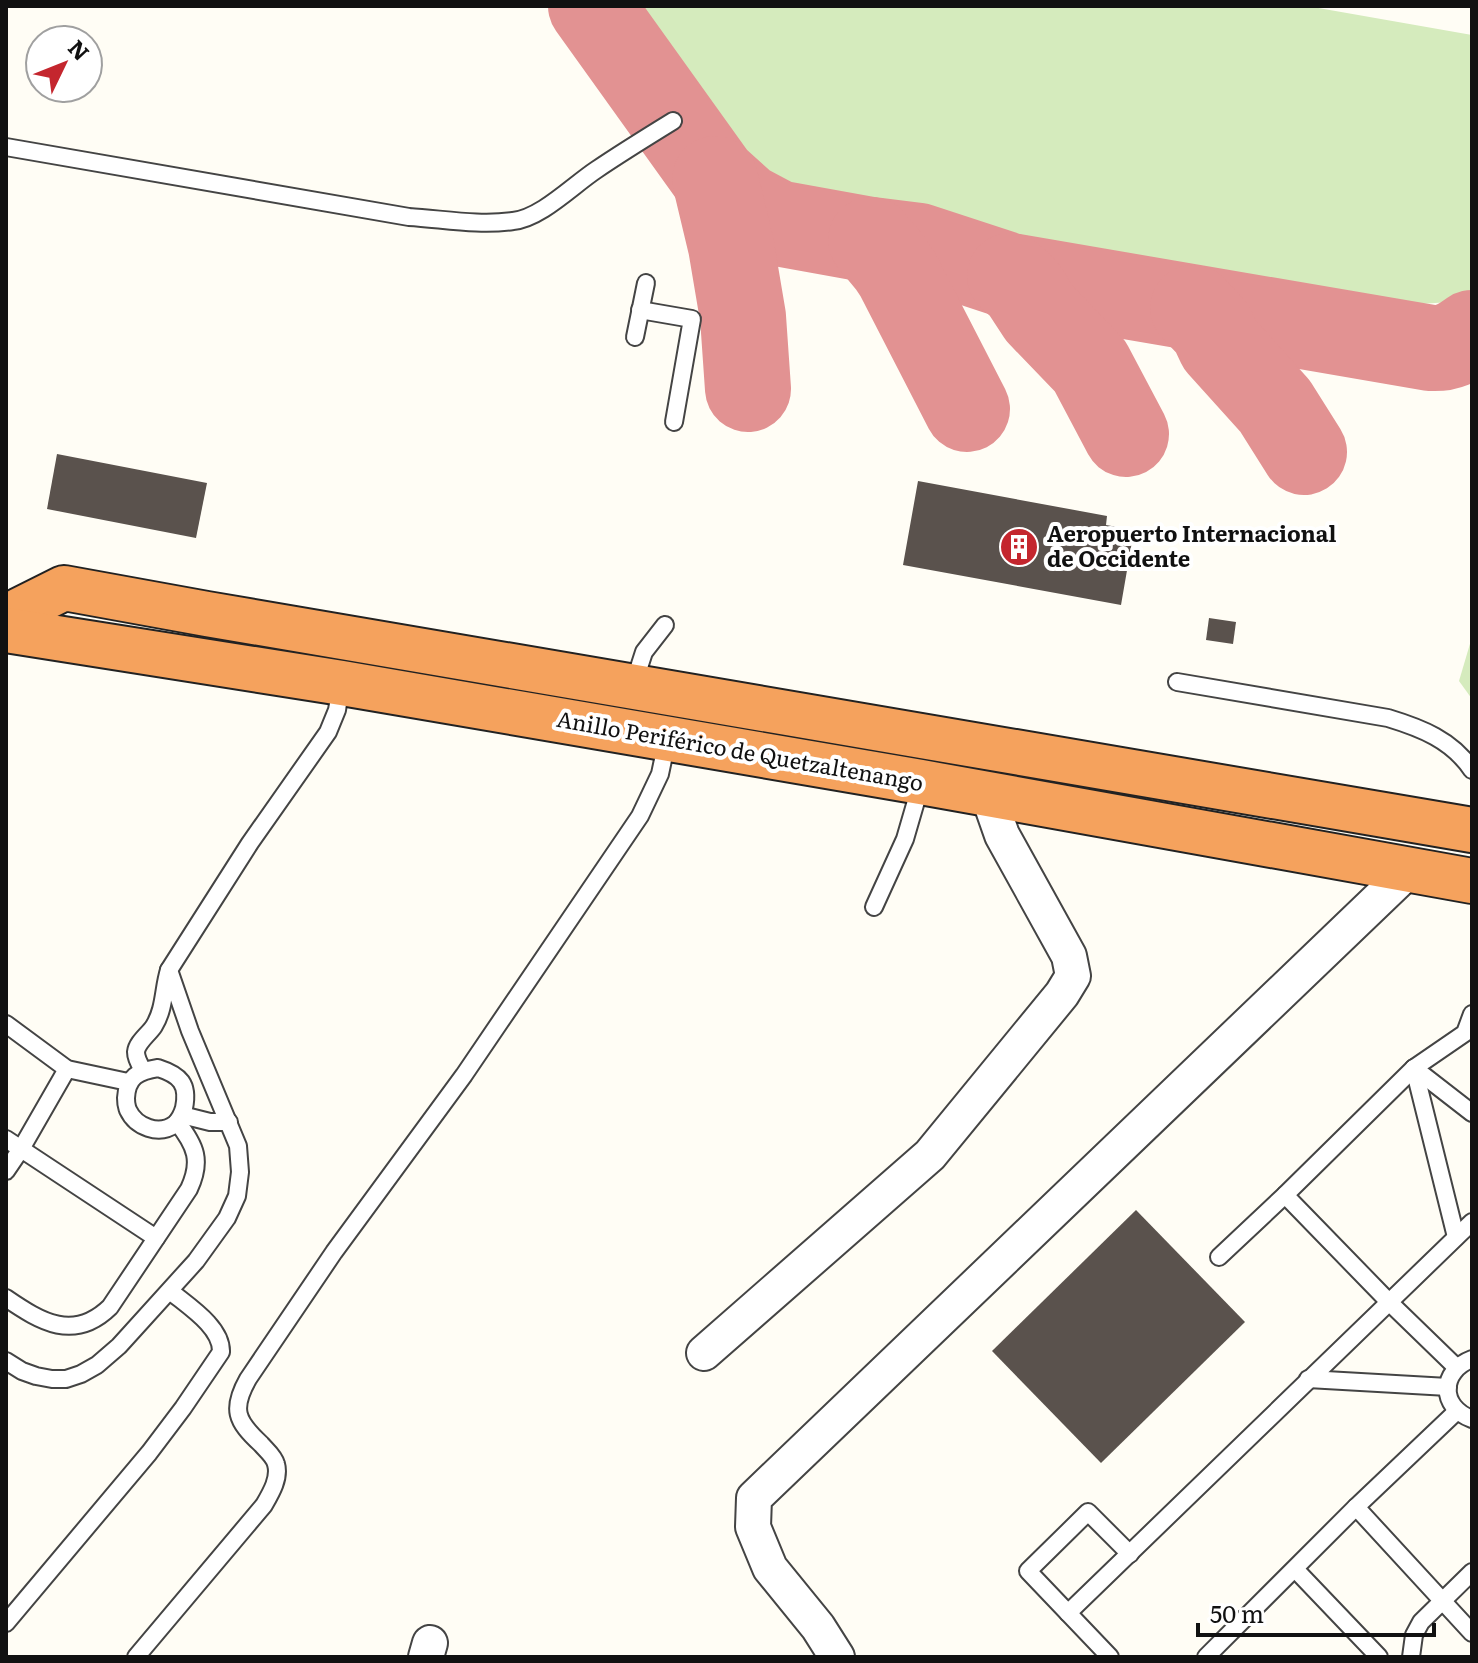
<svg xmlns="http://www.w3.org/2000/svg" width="1478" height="1663" viewBox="0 0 1478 1663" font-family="Literata,serif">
	<rect width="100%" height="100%" fill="#fffdf5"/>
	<g fill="#d5ebbd">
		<polygon points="636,6 1307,6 1472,35 1472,293 1451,302 1403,305 802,198 779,186 760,170 732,140"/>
		<polygon points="1472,637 1472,699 1459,681"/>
	</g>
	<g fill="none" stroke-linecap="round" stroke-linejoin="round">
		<g stroke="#e29292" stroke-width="86">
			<path d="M591,6L715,179L745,206L777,223L871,240L919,246L1010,276L1431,348C1448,349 1458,343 1472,333"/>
			<polyline points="715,179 731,246 743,317 748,389"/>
			<polyline points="871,240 890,263 898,275 967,409"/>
			<polyline points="1010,276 1023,288 1040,314 1090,366 1126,434"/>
			<polyline points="1193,308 1212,328 1220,345 1275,406 1304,452"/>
		</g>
	</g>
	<g fill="#5a524d">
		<polygon points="57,454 207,483 196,538 47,509"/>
		<polygon points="918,481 1107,516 1106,525 1134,530 1121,605 903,565"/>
		<polygon points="1209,618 1236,622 1233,644 1206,640"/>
		<polygon points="1136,1210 1245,1322 1101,1463 992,1351"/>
	</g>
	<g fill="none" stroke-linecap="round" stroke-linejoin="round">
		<g stroke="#444" stroke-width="20">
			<g id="lane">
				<path d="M6,147L409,217C443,219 479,226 513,221C541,218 572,186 596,170C621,153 647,137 673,121"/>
				<polyline points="640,310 692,319 674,422"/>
				<polyline points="635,337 646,283"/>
				<path d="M1177,682L1388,718C1421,728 1452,740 1472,770"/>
				<polyline points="633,686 644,652 665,625"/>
				<polyline points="874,907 905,839 921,784"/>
				<polyline points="6,1024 67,1069 128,1082"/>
				<path d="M158,1068C180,1075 189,1084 184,1108C182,1115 180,1119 175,1124C159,1136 136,1127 128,1110C126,1104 126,1105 126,1098C127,1077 138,1071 158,1068Z"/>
				<polyline points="1414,1068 1456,1237"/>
				<polyline points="1414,1068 1472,1113"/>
				<path d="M143,1070C140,1065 136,1059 136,1052C137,1042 149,1034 154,1026C165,1008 163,989 169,970L250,843L328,732L337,710L341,685"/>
				<polyline points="182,1115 210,1122 229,1122"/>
				<polyline points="6,1139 156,1238"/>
				<polyline points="6,1171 21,1149 67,1069"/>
				<polyline points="1285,1195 1389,1302 1456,1367"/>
				<polyline points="1219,1257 1285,1195 1414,1068 1465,1033 1472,1014"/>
				<path d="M6,1298C41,1322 74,1342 110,1307L189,1189C202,1161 196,1146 177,1122"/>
				<path d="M1472,1359C1440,1371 1439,1407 1472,1419"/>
				<polyline points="6,1361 22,1371 36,1376 52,1379 66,1379 81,1374 97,1365 119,1346 196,1261 227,1218 237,1196 240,1172 238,1146 190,1031 169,970"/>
				<polyline points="1308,1379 1448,1387"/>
				<polyline points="1356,1507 1472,1633"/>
				<polyline points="1295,1569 1379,1657"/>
				<polyline points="1068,1613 1472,1222"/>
				<path d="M6,1623L149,1453L183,1408L221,1352C222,1327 188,1306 170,1291"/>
				<path d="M136,1657L264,1505C271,1493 280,1478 276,1464C274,1456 266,1450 261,1444C236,1421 231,1409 248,1379L334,1252L464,1075L640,816L660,774L667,741"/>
				<polyline points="1110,1657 1028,1571 1088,1512 1130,1554"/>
				<polyline points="1206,1657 1356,1507 1457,1411"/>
				<polyline points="1411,1657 1414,1635 1421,1622 1472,1572"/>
			</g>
		</g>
		<g stroke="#444" stroke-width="38">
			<g id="street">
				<polyline points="704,1353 930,1155 1062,994 1073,976 1069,956 1002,835 988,795"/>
				<polyline points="426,1657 430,1643"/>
				<polyline points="837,1657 818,1627 770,1568 753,1527 754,1498 1410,869"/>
			</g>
		</g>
		<g stroke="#222" stroke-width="48">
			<g id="highway">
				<polyline points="6,623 20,610 64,588 207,614 1472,830"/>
				<polyline points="6,630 342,683 921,782 1472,881"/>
			</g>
		</g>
		<use href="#lane" stroke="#fff" stroke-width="16"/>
		<use href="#street" stroke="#fff" stroke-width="34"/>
		<use href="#highway" stroke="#f5a25d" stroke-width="44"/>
	</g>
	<defs>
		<g id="building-disc" transform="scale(2)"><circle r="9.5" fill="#c4262e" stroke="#fff"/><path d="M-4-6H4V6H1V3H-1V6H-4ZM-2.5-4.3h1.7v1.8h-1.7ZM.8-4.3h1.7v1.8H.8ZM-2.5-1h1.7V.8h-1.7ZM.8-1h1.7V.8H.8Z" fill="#fff"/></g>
	</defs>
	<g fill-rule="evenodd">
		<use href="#building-disc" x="1019" y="547"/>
	</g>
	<g text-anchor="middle" stroke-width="8" stroke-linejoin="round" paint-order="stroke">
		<g font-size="22" font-weight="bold" fill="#111" stroke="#fff" text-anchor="start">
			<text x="1047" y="542">Aeropuerto Internacional<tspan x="1047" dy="25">de Occidente</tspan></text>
		</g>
		<g font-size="22" fill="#111" stroke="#fff">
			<text transform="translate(740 751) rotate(10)" y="8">Anillo Periférico de Quetzaltenango</text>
		</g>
	</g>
	<rect width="1478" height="1663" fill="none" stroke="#111111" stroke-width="16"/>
	<g transform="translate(64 64) rotate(47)"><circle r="38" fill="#ffffff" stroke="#a0a0a0" stroke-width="2"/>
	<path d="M0-6L14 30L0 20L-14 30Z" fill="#c4262e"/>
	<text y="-12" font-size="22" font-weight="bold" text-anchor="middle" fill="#111111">N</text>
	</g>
	<path d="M1198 1623v12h236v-12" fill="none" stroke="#111111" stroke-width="4"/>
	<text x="1210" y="1623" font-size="24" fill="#111111" stroke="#ffffff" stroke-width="6" paint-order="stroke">50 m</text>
</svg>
